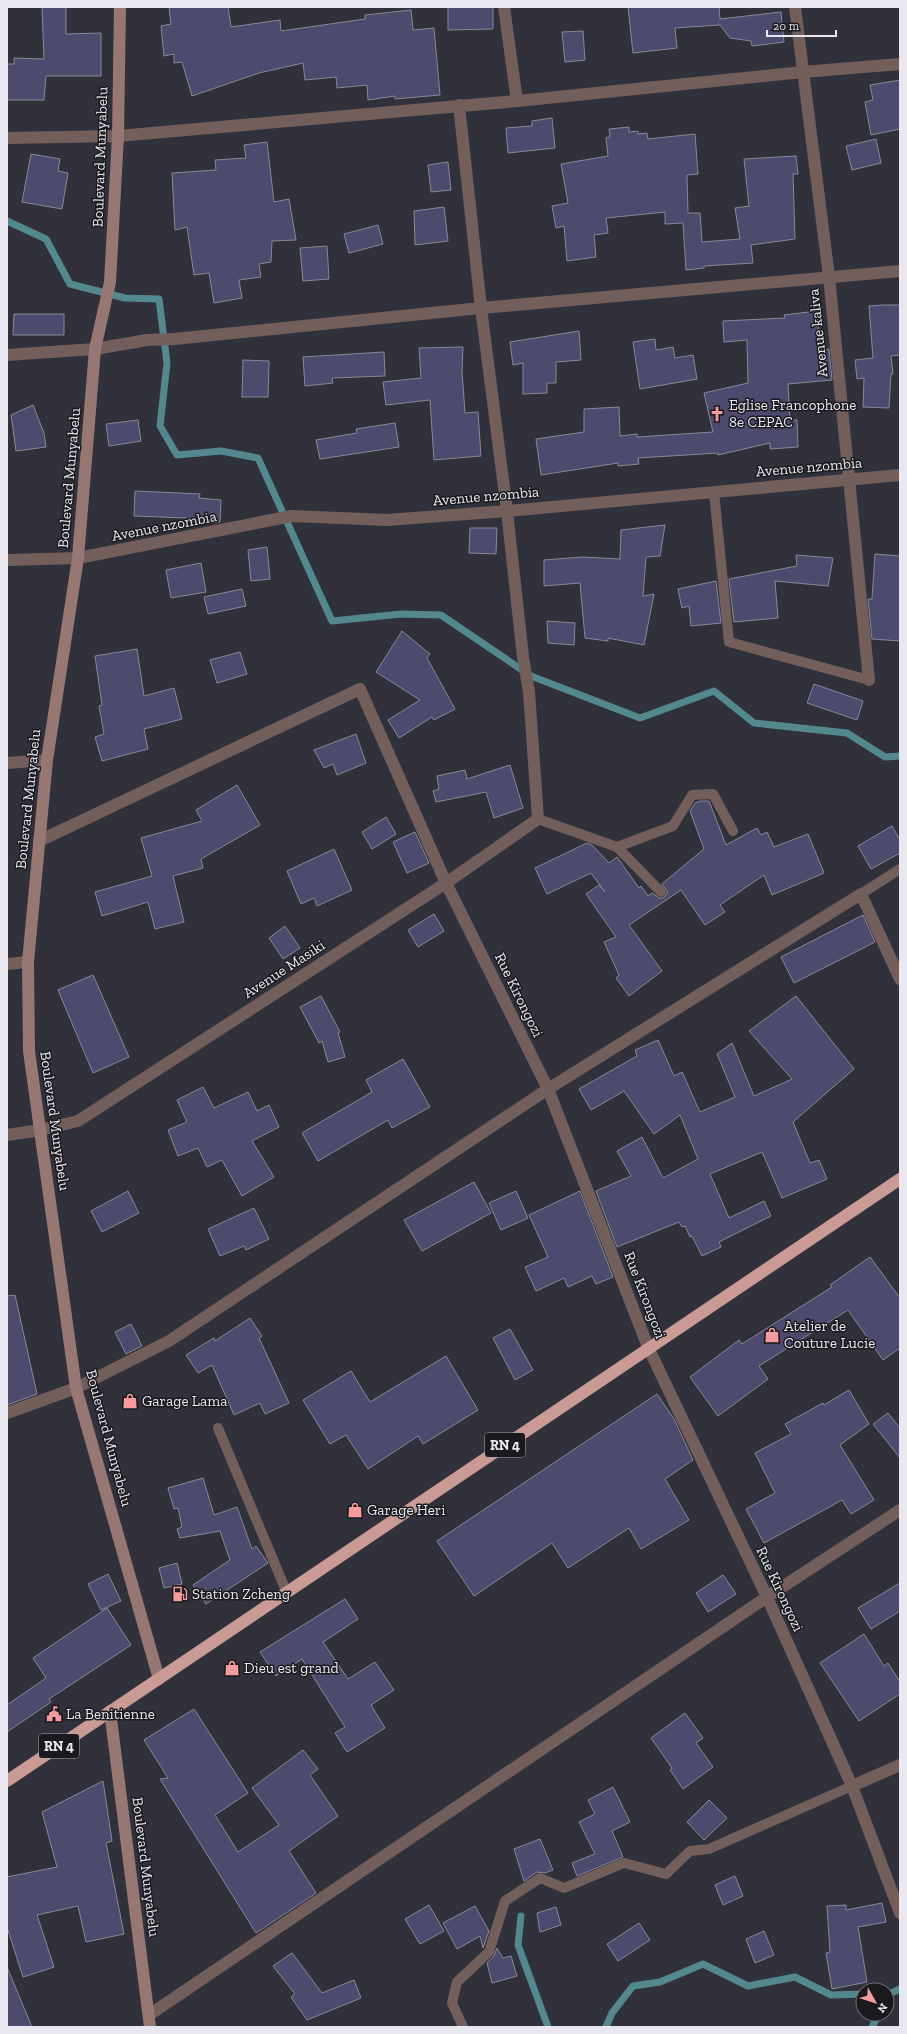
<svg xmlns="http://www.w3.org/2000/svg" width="907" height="2034" viewBox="0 0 907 2034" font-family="'Zilla Slab',serif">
	<rect width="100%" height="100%" fill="#31313c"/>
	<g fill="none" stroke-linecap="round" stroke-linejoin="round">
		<g stroke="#53888e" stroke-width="7">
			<polyline points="7,221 46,239 70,284 125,298 159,299 167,363 160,426 177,455 221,451 258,458 332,621 401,614 441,615 531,676 640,718 714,691 754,723 847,733 885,757 900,756"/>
			<polyline points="521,1916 518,1945 548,2027"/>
			<polyline points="887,1998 889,1994 900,1989"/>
			<polyline points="606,2027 612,2013 633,1986 660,1982 703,1964 748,1986 795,1977 831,1995 863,1994"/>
			<polyline points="872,2027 879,2014"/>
		</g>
	</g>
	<g fill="#4c4a6d" stroke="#898896">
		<polygon points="42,7 66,7 66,34 101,33 101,76 46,76 44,100 7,100 7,64 14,64 14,58 44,59"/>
		<polygon points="169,7 228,7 231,27 280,20 281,31 365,19 365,15 411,10 413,30 434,28 440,95 395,99 395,96 368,100 367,85 337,88 336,77 305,80 303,63 259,73 192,96 182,62 174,63 174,54 164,56 161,26 171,24"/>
		<polygon points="448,7 493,7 493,29 448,30"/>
		<polygon points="628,7 719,7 720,19 781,12 784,42 752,46 751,41 730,38 720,25 675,28 677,48 633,53"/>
		<polygon points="583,31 585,60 565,62 562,32"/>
		<polygon points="900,80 900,129 871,135 865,102 873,100 870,85"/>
		<polygon points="552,118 555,148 508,153 506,128 532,126 532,121"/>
		<polygon points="629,127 629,132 638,131 638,134 647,133 648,139 695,134 698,174 687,175 688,213 700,213 702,242 740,239 735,208 749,206 744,159 796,156 798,174 793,174 795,239 751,245 753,263 704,266 704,268 686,270 683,223 665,224 665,212 606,218 608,233 594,235 596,257 567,261 564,226 556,228 552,206 568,203 561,164 608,156 606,138 610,137 609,129"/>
		<polygon points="876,139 881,163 852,170 846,146"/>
		<polygon points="267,142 274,202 289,199 296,240 272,241 271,262 259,264 261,277 239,280 242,298 214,303 209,273 194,275 187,227 175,230 172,173 216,170 215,160 246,158 244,145"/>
		<polygon points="31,154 60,159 58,171 68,173 62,209 22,202"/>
		<polygon points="448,162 451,190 431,192 428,165"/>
		<polygon points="444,207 448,241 415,245 414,211"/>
		<polygon points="378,225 383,244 349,253 344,234"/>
		<polygon points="327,246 329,279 303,281 300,248"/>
		<polygon points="884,305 900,305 900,355 891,356 893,374 891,374 889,408 863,407 864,378 857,379 855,360 873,358 869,306"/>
		<polygon points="817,311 821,350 829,349 832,380 788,384 790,420 797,420 798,447 770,449 770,443 718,455 718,453 638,458 639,464 618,466 618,463 541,475 536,439 584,432 584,409 619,407 620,436 637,434 637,437 713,432 704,393 748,383 747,340 724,342 723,321 785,318 784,315"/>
		<polygon points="14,314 64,314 64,335 13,335"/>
		<polygon points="579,331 581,360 556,362 556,383 547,383 547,393 523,394 523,363 513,365 510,342"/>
		<polygon points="655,339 656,350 673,347 675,358 693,355 697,379 640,389 633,342"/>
		<polygon points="463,347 462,371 465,413 478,412 481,456 434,460 430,400 386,405 383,382 421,378 419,348"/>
		<polygon points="384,352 385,376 332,378 333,383 305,386 303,357"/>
		<polygon points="243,360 269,361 268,397 242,397"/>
		<polygon points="33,405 44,433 46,447 16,451 11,415"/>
		<polygon points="138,420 141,441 109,446 106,424"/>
		<polygon points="395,423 399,447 320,459 316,440 357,433 356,429"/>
		<polygon points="135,491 200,494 199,498 221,500 220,522 186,522 186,518 134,516"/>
		<polygon points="665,525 660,556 646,557 643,596 654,594 644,645 608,638 608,641 585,638 580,583 544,586 544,560 582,557 620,559 621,530"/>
		<polygon points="470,528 497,528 496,554 469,553"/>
		<polygon points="267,547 270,579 251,581 248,550"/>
		<polygon points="875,554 900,556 900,641 872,639 868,599 872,599"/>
		<polygon points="796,555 833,558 828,586 775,581 778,618 734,622 729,579 797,566"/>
		<polygon points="201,563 206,592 171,598 166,570"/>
		<polygon points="716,581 721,623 691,626 689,606 682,608 678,589"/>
		<polygon points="242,589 246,606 208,614 204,597"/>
		<polygon points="547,621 575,623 574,645 548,643"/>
		<polygon points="402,631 430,654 427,658 455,709 434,720 432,717 399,738 388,720 420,700 376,672"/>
		<polygon points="137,649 144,696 174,688 182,719 144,729 148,749 102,761 95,737 104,734 99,706 102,705 95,656"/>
		<polygon points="240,652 247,674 217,683 210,660"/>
		<polygon points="814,684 863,701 857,720 807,703"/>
		<polygon points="356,734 366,763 337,775 333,764 324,768 314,750"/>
		<polygon points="510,765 523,808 494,818 486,792 436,802 433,791 439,789 437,776 465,770 467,779"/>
		<polygon points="237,785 260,825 201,859 203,868 173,876 184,922 155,929 148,902 102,916 95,892 152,876 141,838 202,821 196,810"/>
		<polygon points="700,801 709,801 726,845 757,828 761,835 767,832 774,847 808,834 824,873 772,895 764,875 720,905 725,912 705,925 681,890 629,925 662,971 629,996 616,978 619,975 604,942 616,937 586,894 599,885 605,892 591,873 547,894 535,868 587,843 592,845 609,863 617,857 639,888 641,886 648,896 652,893 659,898 663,898 667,894 667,891 662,884 704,849 690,811 695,803"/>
		<polygon points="386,817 396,834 372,849 362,832"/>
		<polygon points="892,826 900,840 900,853 871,869 858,846"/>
		<polygon points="415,832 429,863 407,873 393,842"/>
		<polygon points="334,849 352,890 317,906 314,898 301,904 287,871"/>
		<polygon points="434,914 444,931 418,947 408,930"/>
		<polygon points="863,915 875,942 794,983 781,957"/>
		<polygon points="285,926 300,948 283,959 269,938"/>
		<polygon points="93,975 129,1057 93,1073 58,990"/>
		<polygon points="321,996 340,1032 338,1033 345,1057 328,1062 322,1041 319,1043 300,1007"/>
		<polygon points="796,996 854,1069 793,1122 810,1163 819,1160 827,1179 782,1198 762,1152 710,1174 729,1218 764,1201 771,1216 719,1242 721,1247 702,1256 692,1236 690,1237 685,1226 682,1227 679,1222 617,1247 596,1191 631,1176 617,1151 642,1137 663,1178 698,1159 680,1115 654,1134 624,1091 591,1110 579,1089 637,1056 635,1050 658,1040 674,1076 682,1072 700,1112 735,1097 717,1054 732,1043 754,1096 792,1079 749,1031"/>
		<polygon points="403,1059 430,1107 392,1128 388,1120 318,1161 302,1133 372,1092 366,1080"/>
		<polygon points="203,1087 214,1108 248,1092 257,1111 269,1105 279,1127 252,1141 274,1177 242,1196 222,1160 207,1167 198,1148 178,1156 168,1130 187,1122 177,1100"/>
		<polygon points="474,1182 491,1213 422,1251 404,1220"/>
		<polygon points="128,1191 139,1213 102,1232 91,1211"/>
		<polygon points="516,1191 528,1218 501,1230 489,1203"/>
		<polygon points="580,1191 613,1277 596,1284 592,1276 568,1287 564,1278 536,1291 525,1267 548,1257 529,1215"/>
		<polygon points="254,1208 269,1239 246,1250 244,1246 220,1256 208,1229"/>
		<polygon points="870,1257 900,1298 900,1348 883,1360 848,1310 759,1366 768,1379 718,1416 690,1377 739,1340 742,1344 832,1287 830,1285"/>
		<polygon points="15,1295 37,1394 7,1405 7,1296"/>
		<polygon points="250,1318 262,1336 259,1338 289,1403 265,1414 260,1403 234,1415 212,1365 198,1373 186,1355 214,1338 215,1341"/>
		<polygon points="131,1324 142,1346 126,1354 115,1332"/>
		<polygon points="510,1329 533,1370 515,1380 493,1338"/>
		<polygon points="446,1356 478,1410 423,1444 418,1436 368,1469 346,1435 330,1444 303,1400 351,1371 370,1402"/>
		<polygon points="849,1390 869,1424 840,1445 874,1500 851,1514 842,1500 764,1543 746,1509 775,1493 755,1453 791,1434 785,1424 823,1403 824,1405"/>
		<polygon points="657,1394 674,1419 693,1460 665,1479 689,1520 641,1549 629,1528 568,1568 552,1543 474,1596 437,1541"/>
		<polygon points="888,1413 900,1428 900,1458 873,1424"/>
		<polygon points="203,1478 214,1515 237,1507 252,1549 256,1546 268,1563 206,1604 193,1585 230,1560 220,1531 180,1538 177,1529 182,1527 178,1508 174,1509 168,1488"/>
		<polygon points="177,1563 182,1584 164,1588 159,1568"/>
		<polygon points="108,1574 121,1601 101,1610 88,1584"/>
		<polygon points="723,1575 736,1594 708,1612 696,1593"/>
		<polygon points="900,1583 900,1611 871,1629 858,1608"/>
		<polygon points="345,1599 358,1619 323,1642 348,1679 375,1662 394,1690 371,1705 385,1728 347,1752 335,1733 345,1727 302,1659 276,1676 260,1652"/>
		<polygon points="107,1608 131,1645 49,1699 51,1702 7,1732 7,1705 46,1678 33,1658"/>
		<polygon points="864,1634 884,1666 888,1663 900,1682 900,1694 859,1721 820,1663"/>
		<polygon points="194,1709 248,1793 215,1815 238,1852 279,1825 252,1788 303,1750 318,1769 310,1775 338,1816 289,1851 316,1893 256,1933 160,1779 168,1778 144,1740"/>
		<polygon points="685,1713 703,1738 696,1743 713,1767 683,1789 670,1770 672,1768 651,1738"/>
		<polygon points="103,1781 112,1841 106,1843 124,1934 86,1942 78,1906 37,1915 54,1967 23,1977 7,1927 7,1877 57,1867 42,1812"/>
		<polygon points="613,1787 630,1822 612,1831 623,1857 577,1876 572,1863 595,1854 579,1822 595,1814 588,1800"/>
		<polygon points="709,1800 727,1818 704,1840 687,1822"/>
		<polygon points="540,1839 553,1870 545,1873 537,1872 524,1881 514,1849"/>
		<polygon points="735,1876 743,1896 723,1905 715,1885"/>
		<polygon points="882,1903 886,1922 858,1927 867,1982 832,1989 826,1953 830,1952 827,1906 846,1905 846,1910"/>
		<polygon points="429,1905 444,1931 420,1944 405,1919"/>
		<polygon points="475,1906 489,1931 483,1948 480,1936 457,1949 443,1923"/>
		<polygon points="556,1907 561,1925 540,1932 537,1913"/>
		<polygon points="639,1923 650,1940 618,1961 607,1944"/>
		<polygon points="764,1931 774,1955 755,1963 746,1939"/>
		<polygon points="497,1948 503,1958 511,1956 517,1976 492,1983 487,1963 494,1956"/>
		<polygon points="292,1953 322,1993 354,1980 361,1998 307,2020 291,1997 295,1994 273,1966"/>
		<polygon points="7,1967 32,2027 7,2027"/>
	</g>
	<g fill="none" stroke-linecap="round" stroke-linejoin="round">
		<g stroke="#725f5c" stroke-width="10">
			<polyline points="714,492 729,642 869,680"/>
			<polyline points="538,819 617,847 661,892"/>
			<polyline points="617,847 673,826 692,795 713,794 733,831"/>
			<polyline points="861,894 900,869"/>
			<polyline points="218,1428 287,1593"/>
			<polyline points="463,2027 452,2003 457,1982 489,1952 505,1901 540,1878 564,1888 624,1863 666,1874 690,1851 709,1849 852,1786"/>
		</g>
		<g stroke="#725f5c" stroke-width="12">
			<polyline points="504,7 517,101"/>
			<polyline points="795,7 829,277 869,680"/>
			<polyline points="7,138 118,136 517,101 803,72 900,64"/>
			<polyline points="7,355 95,349 147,340 174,339 481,308 900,271"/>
			<polyline points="7,560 78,558 292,516 387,520 507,511 900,475"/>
			<polyline points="7,763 47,760"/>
			<polyline points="39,841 360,689 446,883 548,1089 648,1347 767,1597 852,1786 900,1913"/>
			<polyline points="7,964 28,962"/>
			<polyline points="7,1135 40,1130 78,1121 446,883 538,819 529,692 523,657 507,511 481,308 459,105"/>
			<polyline points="7,1413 76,1388 169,1341 548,1089 861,894 900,979"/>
			<polyline points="852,1786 900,1765"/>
			<polyline points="149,2015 767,1597 900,1510"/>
		</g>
		<g stroke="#967773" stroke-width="12">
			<polyline points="120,7 118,136 110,282 95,349 78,558 47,760 28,962 29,1051 76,1388 159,1679"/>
			<polyline points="110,1711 150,2027"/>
		</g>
		<path stroke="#ca9b94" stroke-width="12" d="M7,1781C305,1581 601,1378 900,1179"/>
	</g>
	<defs>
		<g id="church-bare" transform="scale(1.2)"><path d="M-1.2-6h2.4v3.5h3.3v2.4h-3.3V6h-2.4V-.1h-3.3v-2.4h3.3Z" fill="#f59b9d" stroke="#19191e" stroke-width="2.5" paint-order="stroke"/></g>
		<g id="shop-bare" transform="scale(1.2)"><path d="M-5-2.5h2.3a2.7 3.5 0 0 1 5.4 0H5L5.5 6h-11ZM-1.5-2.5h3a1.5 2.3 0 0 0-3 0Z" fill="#f59b9d" stroke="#19191e" stroke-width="2.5" paint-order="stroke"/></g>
		<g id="fuel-bare" transform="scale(1.2)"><path d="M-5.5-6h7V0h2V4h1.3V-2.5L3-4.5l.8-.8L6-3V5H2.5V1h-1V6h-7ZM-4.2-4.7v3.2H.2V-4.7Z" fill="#f59b9d" stroke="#19191e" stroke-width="2.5" paint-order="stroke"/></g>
		<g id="civic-bare" transform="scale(1.2)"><path d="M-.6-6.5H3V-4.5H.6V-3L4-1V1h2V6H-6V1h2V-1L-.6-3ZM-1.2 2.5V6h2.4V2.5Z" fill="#f59b9d" stroke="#19191e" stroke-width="2.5" paint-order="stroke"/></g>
	</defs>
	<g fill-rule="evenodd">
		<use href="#church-bare" x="717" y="414"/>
		<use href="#shop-bare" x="772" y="1335"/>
		<use href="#shop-bare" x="130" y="1401"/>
		<use href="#shop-bare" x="355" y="1510"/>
		<use href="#fuel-bare" x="180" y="1594"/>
		<use href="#shop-bare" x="232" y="1668"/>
		<use href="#civic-bare" x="54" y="1714"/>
	</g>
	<g text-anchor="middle" stroke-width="3" stroke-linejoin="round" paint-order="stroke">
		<g fill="#19191e" stroke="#abaab1" stroke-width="1">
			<rect x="485" y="1433" width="40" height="24" rx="3"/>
			<rect x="39" y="1734" width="40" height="24" rx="3"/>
		</g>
		<g font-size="14" font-weight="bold" fill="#e9e8f0">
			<text x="505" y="1450">RN 4</text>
			<text x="59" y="1751">RN 4</text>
		</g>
		<g font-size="15" fill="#e9e8f0" stroke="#19191e">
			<text transform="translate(100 157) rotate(-88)" y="5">Boulevard Munyabelu</text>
			<text transform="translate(818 333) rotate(-96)" y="5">Avenue kaliva</text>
			<text transform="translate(809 467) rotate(-5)" y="5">Avenue nzombia</text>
			<text transform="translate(69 478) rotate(-85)" y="5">Boulevard Munyabelu</text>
			<text transform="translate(486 496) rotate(-5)" y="5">Avenue nzombia</text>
			<text transform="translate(164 526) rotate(-11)" y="5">Avenue nzombia</text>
			<text transform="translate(28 799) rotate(-84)" y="5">Boulevard Munyabelu</text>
			<text transform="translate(284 969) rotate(-33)" y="5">Avenue Masiki</text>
			<text transform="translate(519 995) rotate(64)" y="5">Rue Kirongozi</text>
			<text transform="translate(55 1121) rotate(82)" y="5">Boulevard Munyabelu</text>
			<text transform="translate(645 1295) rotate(69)" y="5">Rue Kirongozi</text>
			<text transform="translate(109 1438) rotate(75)" y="5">Boulevard Munyabelu</text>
			<text transform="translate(780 1589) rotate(65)" y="5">Rue Kirongozi</text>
			<text transform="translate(146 1867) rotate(83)" y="5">Boulevard Munyabelu</text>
		</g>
		<g font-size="15" fill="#e9e8f0" stroke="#19191e" text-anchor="start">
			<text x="729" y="410">Eglise Francophone<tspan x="729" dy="17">8e CEPAC</tspan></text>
			<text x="784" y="1331">Atelier de<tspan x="784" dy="17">Couture Lucie</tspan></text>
			<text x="142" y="1406">Garage Lama</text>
			<text x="367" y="1515">Garage Heri</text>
			<text x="192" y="1599">Station Zcheng</text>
			<text x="244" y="1673">Dieu est grand</text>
			<text x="66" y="1719">La Benitienne</text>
		</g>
	</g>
	<rect width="907" height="2034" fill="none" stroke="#e9e8f0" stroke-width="16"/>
	<g transform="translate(875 2002) rotate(129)"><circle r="19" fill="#19191e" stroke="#6c6c72"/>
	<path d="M0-3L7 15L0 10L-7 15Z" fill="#f59b9d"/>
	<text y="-6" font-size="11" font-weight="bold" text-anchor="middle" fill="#e9e8f0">N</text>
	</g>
	<path d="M767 30v6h69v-6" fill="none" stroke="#e9e8f0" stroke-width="2"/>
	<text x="773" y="30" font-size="12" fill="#e9e8f0" stroke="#19191e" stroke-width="3" paint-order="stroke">20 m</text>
</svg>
